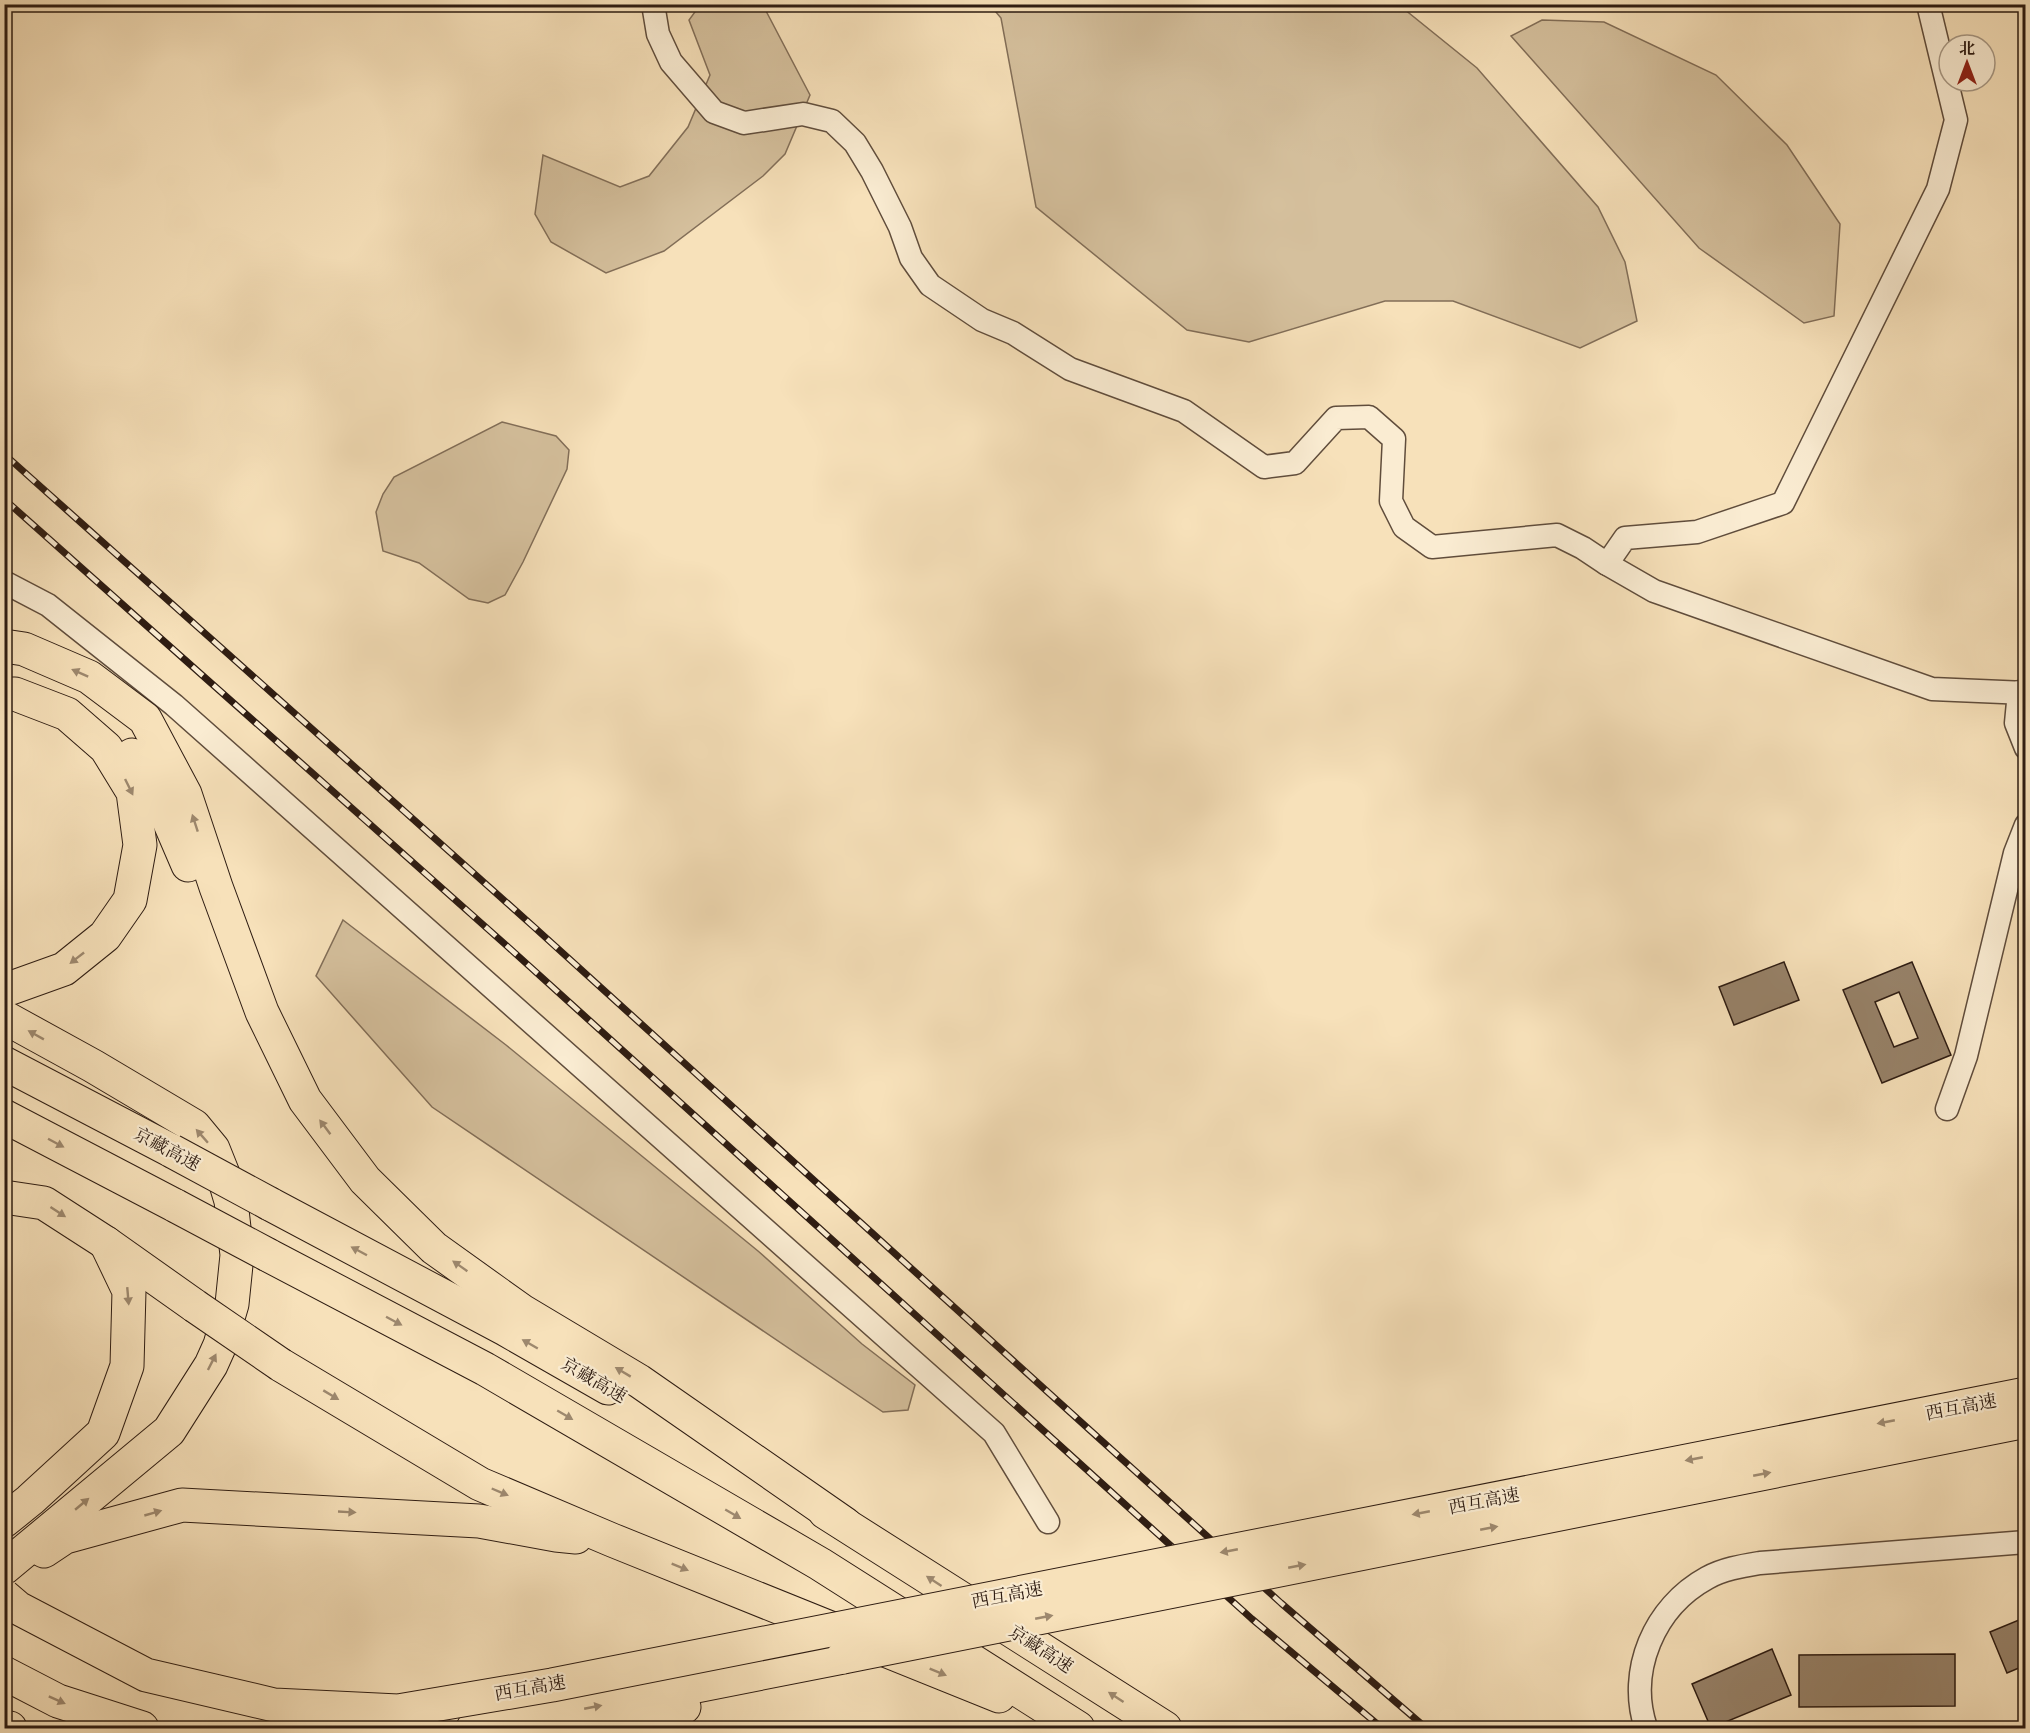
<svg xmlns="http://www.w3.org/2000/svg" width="2030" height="1733" viewBox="0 0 2030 1733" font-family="'IM FELL English','Noto Serif SC',serif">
	<rect width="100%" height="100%" fill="#f7e1ba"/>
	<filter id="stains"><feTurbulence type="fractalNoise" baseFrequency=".00333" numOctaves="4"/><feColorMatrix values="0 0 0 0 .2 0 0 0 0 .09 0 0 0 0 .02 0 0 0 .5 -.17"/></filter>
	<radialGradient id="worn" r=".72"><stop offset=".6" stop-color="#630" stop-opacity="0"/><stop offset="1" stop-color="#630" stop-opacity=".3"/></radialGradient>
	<g fill="#d5c09d" stroke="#826e58" stroke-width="1.5">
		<polygon points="700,5 756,5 766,11 810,95 785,154 763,176 664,251 606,273 551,242 535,214 543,155 620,187 649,176 688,127 710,75 689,20"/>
		<polygon points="990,5 1399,5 1477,68 1598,207 1625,262 1637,321 1580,348 1453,301 1385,301 1249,342 1187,330 1036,207 1001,18"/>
		<polygon points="1542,20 1604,22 1716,75 1787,145 1840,224 1834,316 1804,323 1699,248 1511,36"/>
		<polygon points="502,422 556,436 569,450 567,469 523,562 505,595 488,603 469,599 419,563 383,551 376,512 383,494 394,477"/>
		<polygon points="343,920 506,1045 758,1251 862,1344 915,1385 908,1410 883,1412 432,1107 316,976"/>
	</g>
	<g fill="#978269" stroke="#2e1c12" stroke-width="1.5" fill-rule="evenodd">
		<polygon points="1784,962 1799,1000 1734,1025 1719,987"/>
		<path d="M1912,962L1951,1055L1882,1083L1843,990ZM1899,992L1918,1038L1894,1047L1875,1002Z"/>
		<polygon points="2026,1617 2026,1665 2007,1673 1990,1632"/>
		<polygon points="1772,1649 1791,1695 1711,1728 1692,1684"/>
		<polygon points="1955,1654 1955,1706 1799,1707 1799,1655"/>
	</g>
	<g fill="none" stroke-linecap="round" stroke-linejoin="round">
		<g stroke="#604d3c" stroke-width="25">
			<g id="minor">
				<polyline points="653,4 658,34 671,62 714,112 744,123 803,114 832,121 855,143 872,171 900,227 911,258 930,285 982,320 1013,333 1070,369 1184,411 1264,467 1295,463 1336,418 1369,417 1394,439 1391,501 1404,527 1432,547 1557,535 1583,548 1607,564 1654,591 1932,689 2026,693"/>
				<polyline points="1607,564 1625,538 1697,532 1783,503 1938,189 1956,120 1928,4"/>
				<polyline points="4,582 48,605 174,705 994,1433 1048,1522"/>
				<polyline points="2019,692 2016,723 2026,748"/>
				<polyline points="1947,1109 1966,1056 2015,853 2026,825"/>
				<path d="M1646,1728C1627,1671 1654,1607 1707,1578C1723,1569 1742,1566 1760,1563L2026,1542"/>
			</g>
		</g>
		<g stroke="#2e1c12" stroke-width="35">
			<g id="highway">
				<polyline points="4,646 24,649 89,677 145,719 185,794 216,887 262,1012 305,1100 365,1180 434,1248 522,1311 639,1381 845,1524"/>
				<polyline points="4,694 15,694 67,714 106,748 133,792 140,845 130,900 105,936 64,969 11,988 4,988"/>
				<polyline points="132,755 148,772 188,865"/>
				<polyline points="4,1017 93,1066 194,1126 213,1149 223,1174 231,1201 237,1255 232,1304 220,1345 211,1365 169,1431 4,1568"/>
				<polyline points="4,1063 172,1151"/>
				<polyline points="4,1116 176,1206"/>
				<polyline points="4,1197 44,1203 106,1243 195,1306"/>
				<polyline points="270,1204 505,1329 608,1388"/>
				<polyline points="268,1255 485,1369 820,1564 1078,1728"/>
				<polyline points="281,1365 480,1484 612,1540 999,1696"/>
				<polyline points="825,1512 1165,1728"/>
				<polyline points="4,1521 30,1500 103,1433 127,1366 129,1291 106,1243"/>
				<polyline points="44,1551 65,1537 182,1505 479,1521 556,1535 576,1537"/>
				<polyline points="4,1673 58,1701 142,1728"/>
				<polyline points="4,1727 10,1728"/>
				<polyline points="473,1728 549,1715 843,1657"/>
				<polyline points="616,1728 684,1707"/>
			</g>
		</g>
		<use href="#minor" stroke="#faecd2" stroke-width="22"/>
		<use href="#highway" stroke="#f7e1ba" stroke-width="33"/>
		<g stroke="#2e1c12" stroke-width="7">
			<g id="rail">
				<polyline points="4,454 534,927 1281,1603 1426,1728"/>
				<polyline points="4,499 507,946 1252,1619 1382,1728"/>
			</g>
		</g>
		<use href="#rail" stroke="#faecd2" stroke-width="4.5" stroke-dasharray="14" stroke-linecap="butt"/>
		<g stroke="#2e1c12" stroke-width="35" stroke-linecap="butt">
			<g id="highway-bridge">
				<polyline points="172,1151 270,1204"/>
				<polyline points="176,1206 268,1255"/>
				<polyline points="195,1306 281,1365"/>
				<polyline points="4,1596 18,1608 146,1675 274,1705 398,1711 552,1685 2026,1394"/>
				<polyline points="843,1657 2026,1421"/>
			</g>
		</g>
		<use href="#highway-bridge" stroke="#f7e1ba" stroke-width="33"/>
	</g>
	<defs><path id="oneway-solid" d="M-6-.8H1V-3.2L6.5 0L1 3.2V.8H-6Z" transform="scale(1.5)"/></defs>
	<g fill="#9d886e">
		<use href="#oneway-solid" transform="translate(80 673) rotate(-156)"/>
		<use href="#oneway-solid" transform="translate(129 787) rotate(64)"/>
		<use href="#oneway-solid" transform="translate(195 823) rotate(-108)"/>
		<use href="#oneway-solid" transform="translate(77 958) rotate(142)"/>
		<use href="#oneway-solid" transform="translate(36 1035) rotate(-151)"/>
		<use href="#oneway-solid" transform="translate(325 1127) rotate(-127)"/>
		<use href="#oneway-solid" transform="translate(202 1136) rotate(-131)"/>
		<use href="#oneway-solid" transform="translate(56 1143) rotate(28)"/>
		<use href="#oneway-solid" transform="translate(58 1212) rotate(33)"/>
		<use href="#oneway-solid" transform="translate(359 1251) rotate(-152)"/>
		<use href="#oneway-solid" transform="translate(460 1266) rotate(-145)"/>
		<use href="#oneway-solid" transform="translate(128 1296) rotate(85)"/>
		<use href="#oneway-solid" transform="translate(394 1321) rotate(28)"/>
		<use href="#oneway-solid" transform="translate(530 1344) rotate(-150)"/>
		<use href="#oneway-solid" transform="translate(212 1362) rotate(-63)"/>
		<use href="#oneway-solid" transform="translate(623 1372) rotate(-149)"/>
		<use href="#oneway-solid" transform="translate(331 1395) rotate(31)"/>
		<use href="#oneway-solid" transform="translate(565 1415) rotate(30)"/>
		<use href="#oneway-solid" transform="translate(1886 1422) rotate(169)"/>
		<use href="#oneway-solid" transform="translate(1694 1459) rotate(169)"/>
		<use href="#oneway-solid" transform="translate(1762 1474) rotate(-11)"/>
		<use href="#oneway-solid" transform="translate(500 1492) rotate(23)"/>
		<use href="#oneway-solid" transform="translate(82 1504) rotate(-40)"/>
		<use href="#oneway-solid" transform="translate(347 1512) rotate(3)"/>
		<use href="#oneway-solid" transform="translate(153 1513) rotate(-16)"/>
		<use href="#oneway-solid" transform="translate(1421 1513) rotate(169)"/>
		<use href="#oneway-solid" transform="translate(733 1514) rotate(30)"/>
		<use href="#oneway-solid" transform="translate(1489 1528) rotate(-11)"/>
		<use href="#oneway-solid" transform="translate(1229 1551) rotate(169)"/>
		<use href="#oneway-solid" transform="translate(1297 1566) rotate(-11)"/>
		<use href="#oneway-solid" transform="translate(680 1567) rotate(22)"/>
		<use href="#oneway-solid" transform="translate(934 1581) rotate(-147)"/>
		<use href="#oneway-solid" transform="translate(1044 1617) rotate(-11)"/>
		<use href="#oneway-solid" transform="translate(938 1672) rotate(22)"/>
		<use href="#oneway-solid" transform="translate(1116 1697) rotate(-147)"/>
		<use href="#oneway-solid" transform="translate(57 1700) rotate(24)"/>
		<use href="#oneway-solid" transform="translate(593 1707) rotate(-11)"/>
	</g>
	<g text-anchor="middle" stroke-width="4.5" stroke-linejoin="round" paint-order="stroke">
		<g font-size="18" fill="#2e1c12" stroke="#faecd2">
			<text transform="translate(167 1149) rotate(28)" y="6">京藏高速</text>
			<text transform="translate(594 1380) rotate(30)" y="6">京藏高速</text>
			<text transform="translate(1961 1407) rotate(-11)" y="6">西互高速</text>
			<text transform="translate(1484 1501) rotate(-11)" y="6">西互高速</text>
			<text transform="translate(1007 1595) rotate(-11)" y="6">西互高速</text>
			<text transform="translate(1041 1649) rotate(33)" y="6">京藏高速</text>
			<text transform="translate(530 1688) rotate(-10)" y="6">西互高速</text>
		</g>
	</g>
	<rect width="2030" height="1733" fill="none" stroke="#f7e1ba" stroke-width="24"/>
	<rect x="6" y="6" width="2018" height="1721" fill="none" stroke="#2e1c12" stroke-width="3"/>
	<rect x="12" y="12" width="2006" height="1709" fill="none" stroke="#2e1c12" stroke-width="1.5"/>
	<g transform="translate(1967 63)"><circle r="28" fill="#faecd2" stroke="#a89985" stroke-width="1.5"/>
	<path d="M0-4.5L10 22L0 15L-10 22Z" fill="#8f2418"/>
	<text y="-9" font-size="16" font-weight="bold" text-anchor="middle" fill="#2e1c12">北</text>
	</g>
	<rect width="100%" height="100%" filter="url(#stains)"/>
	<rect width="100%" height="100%" fill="url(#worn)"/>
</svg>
